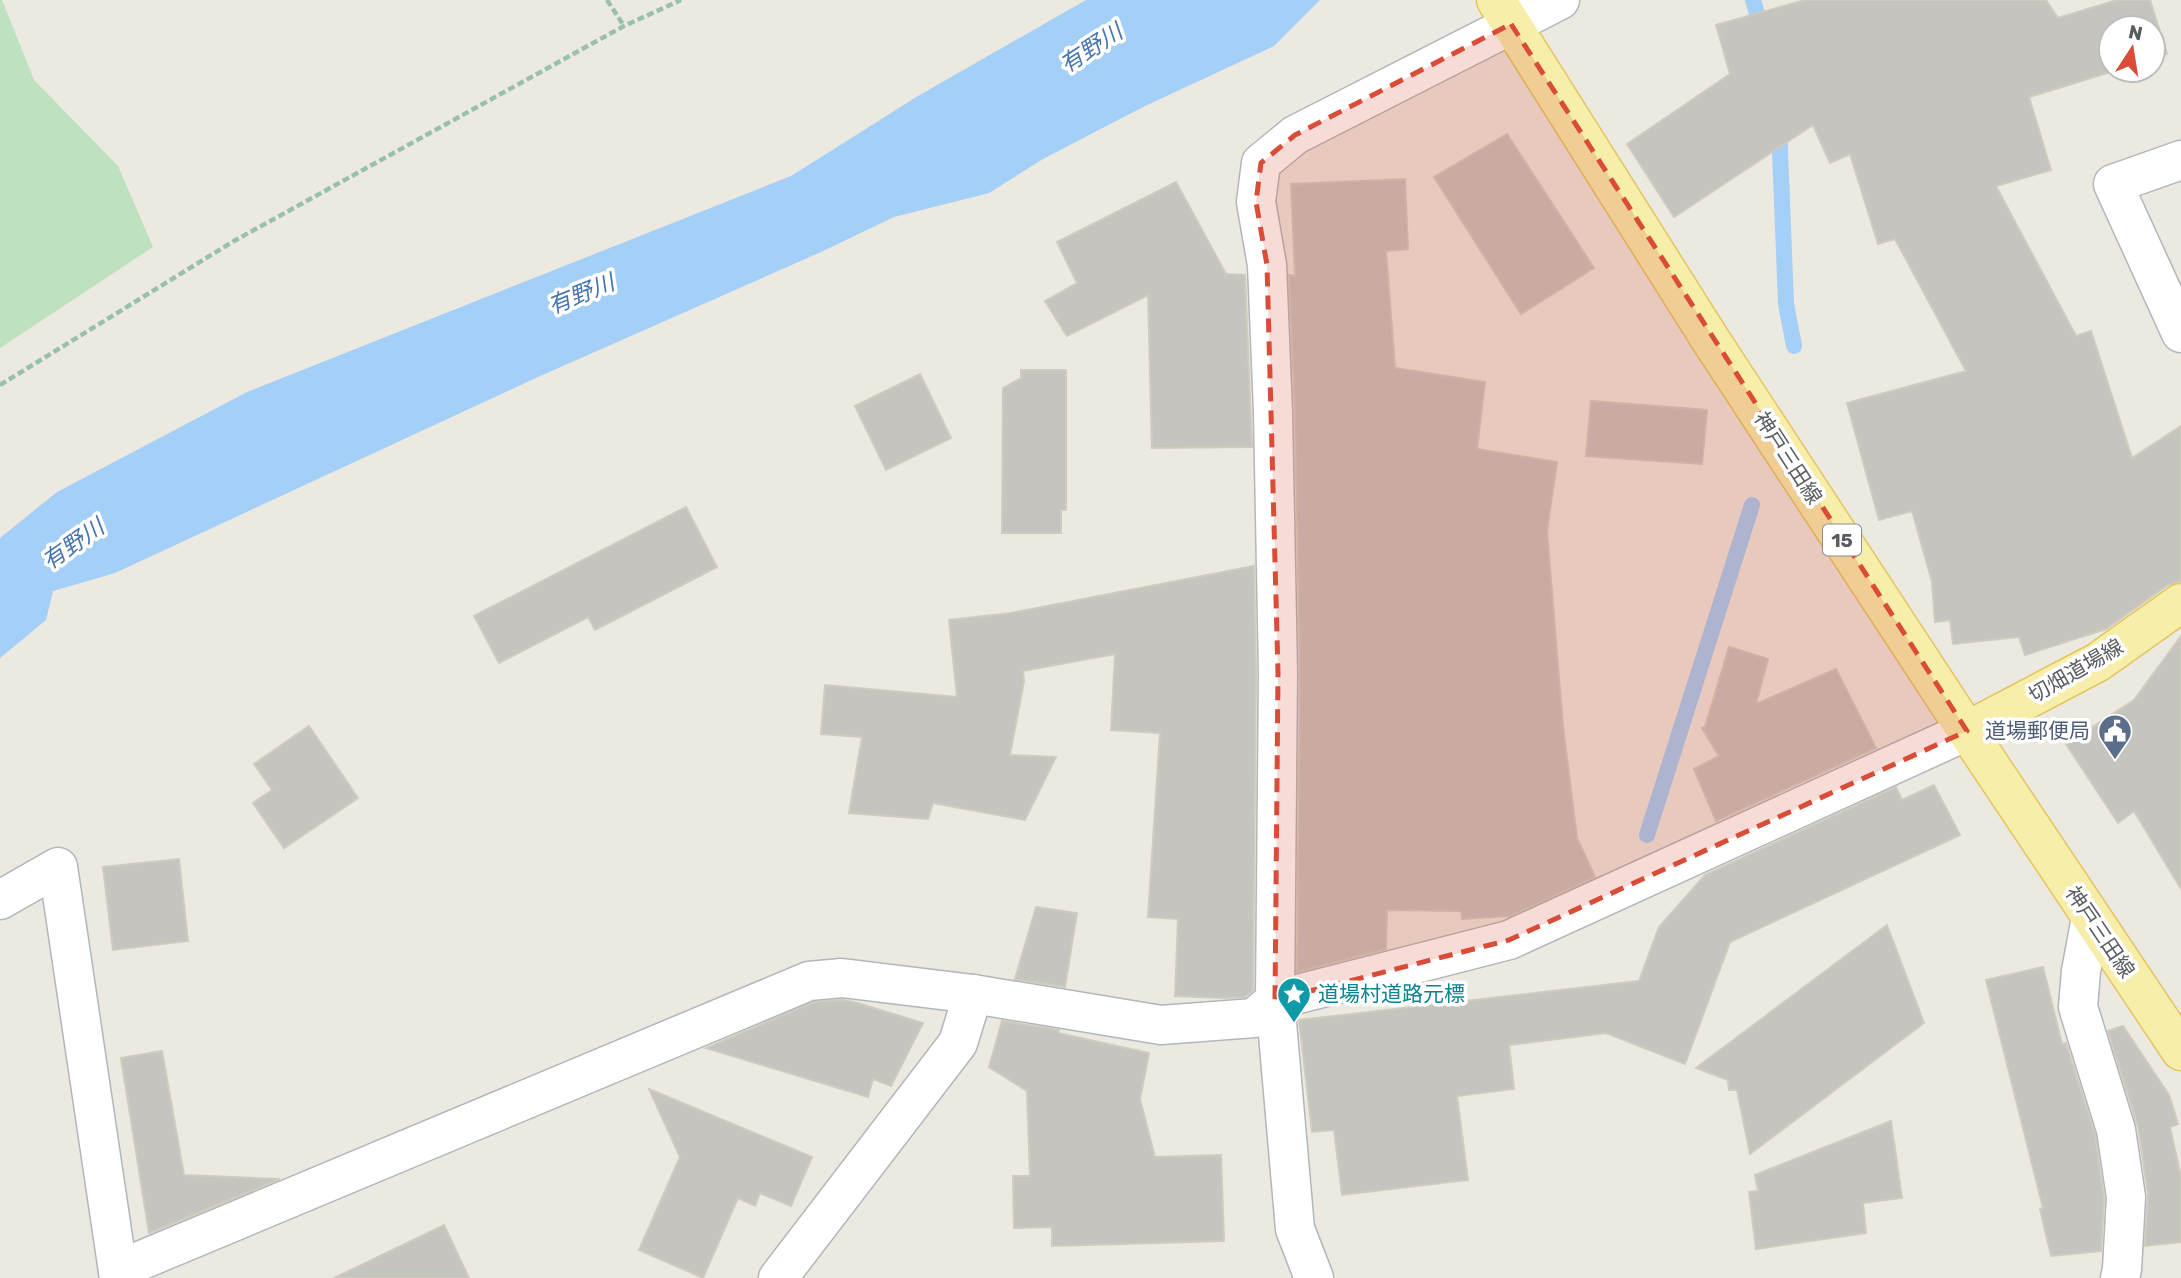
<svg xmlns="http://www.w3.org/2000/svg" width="2181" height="1278" viewBox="0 0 2181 1278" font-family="Rubik,'Noto Sans JP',sans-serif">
	<rect width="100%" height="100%" fill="#ebe9e0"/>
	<polygon fill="#bee1c0" points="0,0 2,0 34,80 118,166 153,247 0,348"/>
	<polygon fill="#a4cff7" points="1086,0 1320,0 1274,46 1143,107 1043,159 989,193 894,217 821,252 538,377 115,573 53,591 46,620 0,658 0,538 57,492 247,392 791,176 918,96"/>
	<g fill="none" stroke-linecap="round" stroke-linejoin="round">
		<g stroke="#a4cff7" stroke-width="16">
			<polyline points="1753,0 1763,34"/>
			<polyline points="1779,125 1786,304 1794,346"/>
			<polyline points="1647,835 1752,505"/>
		</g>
	</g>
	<g fill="#c6c4be" stroke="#cfcbbf" stroke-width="2">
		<polygon points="1805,0 2046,0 2058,18 2117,0 2150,0 2167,54 2153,59 2153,28 2111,28 2111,70 2117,70 2029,97 2051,170 1996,186 2076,336 2091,331 2132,458 2181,426 2181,581 2168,585 2106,629 2025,655 2019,637 1953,644 1950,620 1935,622 1932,582 1912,511 1879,520 1847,403 1966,371 1895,239 1878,244 1850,154 1830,163 1813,125 1674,217 1627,144 1730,74 1716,25"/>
		<polygon points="1507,134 1594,268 1521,314 1434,177"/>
		<polygon points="1405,179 1408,249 1386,251 1395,368 1485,382 1477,449 1557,462 1547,531 1563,727 1577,838 1595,877 1510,916 1462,919 1461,911 1387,910 1386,949 1297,972 1300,673 1295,412 1289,275 1295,276 1291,184"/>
		<polygon points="1176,182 1226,274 1245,275 1252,447 1152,448 1148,295 1067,336 1045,301 1077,283 1057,242"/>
		<polygon points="1021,370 1066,370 1066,510 1061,510 1061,533 1002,533 1003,388 1021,378"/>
		<polygon points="920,374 951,438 886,470 855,406"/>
		<polygon points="1591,401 1707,410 1702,464 1586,456"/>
		<polygon points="686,507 717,567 595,630 588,617 499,663 474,616"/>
		<polygon points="1254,566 1256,673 1253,990 1245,997 1223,998 1175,996 1178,919 1148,917 1160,733 1111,730 1115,654 1023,671 1024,681 1010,755 1056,757 1025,820 933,803 928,819 849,813 862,737 821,734 825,685 957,697 949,620 1011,613"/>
		<polygon points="2181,636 2181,889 2134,811 2118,823 2066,744 2134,700"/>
		<polygon points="1729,647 1768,659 1756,704 1836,669 1876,748 1716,821 1694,769 1719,756 1702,728 1705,727"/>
		<polygon points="309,726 358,798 284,848 253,803 272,790 254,764"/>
		<polygon points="1934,785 1960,835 1730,942 1685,1064 1606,1033 1509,1045 1514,1089 1457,1096 1468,1180 1342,1195 1334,1130 1312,1132 1299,1020 1639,981 1659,927 1705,875 1896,787 1902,800"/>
		<polygon points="179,859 188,941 113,950 103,867"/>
		<polygon points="1036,907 1077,913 1065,987 1015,979"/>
		<polygon points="1887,925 1924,1023 1750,1154 1737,1090 1729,1090 1728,1080 1696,1068"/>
		<polygon points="2043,967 2062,1044 2066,1043 2095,1135 2104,1198 2101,1251 2051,1256 2040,1209 2043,1208 1986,980"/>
		<polygon points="842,1000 854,1002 923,1023 891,1086 873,1079 868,1097 706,1048 814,1002"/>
		<polygon points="1002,1021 1059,1030 1058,1033 1149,1053 1140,1099 1155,1157 1221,1155 1224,1241 1052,1246 1052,1227 1014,1228 1013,1176 1030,1176 1027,1091 989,1067"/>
		<polygon points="2123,1026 2169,1095 2178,1124 2170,1127 2181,1177 2181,1242 2145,1246 2148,1194 2138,1127 2108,1031"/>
		<polygon points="162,1051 184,1175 280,1179 149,1233 121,1058"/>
		<polygon points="649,1089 812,1157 791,1206 760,1193 755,1206 738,1198 703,1278 639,1250 680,1157"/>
		<polygon points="1891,1121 1902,1198 1863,1203 1866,1233 1756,1249 1749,1192 1758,1191 1755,1175"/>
		<polygon points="444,1225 469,1278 334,1278"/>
	</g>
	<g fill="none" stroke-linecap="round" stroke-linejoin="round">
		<g stroke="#b3b6ba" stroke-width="41">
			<g id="minor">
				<polyline points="2181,160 2113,184 2181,333"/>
				<polyline points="0,900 58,867 119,1278"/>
				<polyline points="2091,918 2081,971 2078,1007 2116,1130 2126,1197 2122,1269 2120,1278"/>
				<polyline points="118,1270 809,981 842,978 973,994 1161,1025 1254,1018 1275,1000 1509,940 1967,731"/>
				<polyline points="778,1278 958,1043 973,994"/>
				<polyline points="1314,1278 1295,1229 1275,1000 1278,673 1273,412 1267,265 1256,202 1261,163 1295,135 1560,0"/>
			</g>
		</g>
		<g stroke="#e4c560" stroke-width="41">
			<g id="major">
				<polyline points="1496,0 1710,339 1967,731 2181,1051"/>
				<polyline points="1967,731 2098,662 2181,603"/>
			</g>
		</g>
		<g stroke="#99c1a6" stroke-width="4.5" stroke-dasharray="7 3.5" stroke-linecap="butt">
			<polyline points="607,0 624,26"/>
			<polyline points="0,385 234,241 624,26 681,0"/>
		</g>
		<use href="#minor" stroke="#fff" stroke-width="38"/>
		<use href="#major" stroke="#f7eea9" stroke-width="38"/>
	</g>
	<path fill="#d94c38" fill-opacity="0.2" stroke="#d94c38" stroke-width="5" stroke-dasharray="14 9" stroke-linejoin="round" d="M1511,24L1967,731L1509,940L1275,1000L1278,673L1267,265L1256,202L1261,163L1295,135Z"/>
	<defs>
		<g id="civic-pin" transform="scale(1.75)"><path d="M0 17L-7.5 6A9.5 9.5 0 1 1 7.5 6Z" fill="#5c6f8a" stroke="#fff"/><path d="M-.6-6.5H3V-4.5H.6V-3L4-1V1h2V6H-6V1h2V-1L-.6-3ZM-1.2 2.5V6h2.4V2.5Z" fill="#fff"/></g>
		<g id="sight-pin" transform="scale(1.75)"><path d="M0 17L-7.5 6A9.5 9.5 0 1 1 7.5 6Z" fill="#0f9aa8" stroke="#fff"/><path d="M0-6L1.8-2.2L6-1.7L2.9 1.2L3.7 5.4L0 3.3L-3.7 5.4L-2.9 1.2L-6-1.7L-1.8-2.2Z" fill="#fff"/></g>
	</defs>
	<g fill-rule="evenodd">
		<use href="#civic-pin" x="2115" y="731"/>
		<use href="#sight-pin" x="1294" y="994"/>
	</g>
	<g text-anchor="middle" stroke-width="7" stroke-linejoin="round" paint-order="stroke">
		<rect fill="#fff" stroke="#8b8d90" stroke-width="2" x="1823" y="524.5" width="38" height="31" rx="5"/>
		<g font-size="19" font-weight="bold" fill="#595c60">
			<text x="1842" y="547">15</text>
		</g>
		<g font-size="21" fill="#595c60" stroke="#fff">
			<text transform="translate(1788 458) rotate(57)" y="7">神戸三田線</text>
			<text transform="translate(2076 671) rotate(-30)" y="7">切畑道場線</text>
			<text transform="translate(2100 932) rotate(56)" y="7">神戸三田線</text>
		</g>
		<g font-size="21" fill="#4e5e75" stroke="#fff" text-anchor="end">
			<text x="2090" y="738">道場郵便局</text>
		</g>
		<g font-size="21" fill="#0d838f" stroke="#fff" text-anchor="start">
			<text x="1318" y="1001">道場村道路元標</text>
		</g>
		<g font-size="23" font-style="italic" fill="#4775af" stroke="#fff">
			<text transform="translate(1091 48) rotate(-33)" y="8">有野川</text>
			<text transform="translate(581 294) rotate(-22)" y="8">有野川</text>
			<text transform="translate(73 544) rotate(-35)" y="8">有野川</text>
		</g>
	</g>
	<g transform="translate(2132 49) rotate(12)"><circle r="33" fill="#ffffff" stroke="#bdbebf" stroke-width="2"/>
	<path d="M0-5L12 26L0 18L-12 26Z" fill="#d94c38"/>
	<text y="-10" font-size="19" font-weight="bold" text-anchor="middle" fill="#595c60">N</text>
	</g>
</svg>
